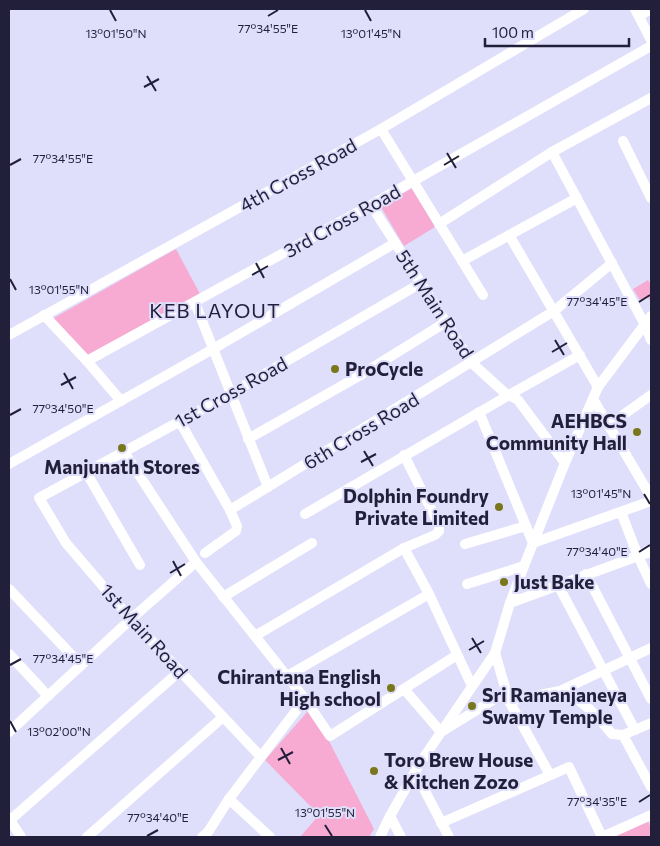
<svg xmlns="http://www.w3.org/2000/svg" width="660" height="846" viewBox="0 0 660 846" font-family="Commissioner,sans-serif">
	<rect width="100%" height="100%" fill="#dfdefb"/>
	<g fill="#f7abd2">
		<polygon points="412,188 435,227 404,246 381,207"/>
		<polygon points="176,249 200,294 88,357 52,319"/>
		<polygon points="648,280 651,285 651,302 647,296 640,300 633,289"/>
		<polygon points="309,710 330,743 374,829 369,837 300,837 319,815 265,760"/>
		<polygon points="648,821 651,829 651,837 607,837"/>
	</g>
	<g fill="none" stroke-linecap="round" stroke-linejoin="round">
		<g stroke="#fff" stroke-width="10">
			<polyline points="635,9 651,40"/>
			<polyline points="639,16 651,9"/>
			<polyline points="381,129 483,295"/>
			<polyline points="623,141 651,198"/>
			<polyline points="552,152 645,325 651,340"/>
			<polyline points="371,205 472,363 506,394 509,395 580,355"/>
			<polyline points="439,224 552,152 651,98"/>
			<polyline points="509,235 598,387"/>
			<polyline points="462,261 577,198"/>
			<polyline points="195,303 268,487"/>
			<polyline points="44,315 87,361 121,401"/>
			<polyline points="9,335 381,129 584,9"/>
			<polyline points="87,361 371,205 651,46"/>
			<polyline points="593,399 651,497"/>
			<polyline points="479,412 533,543 651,501"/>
			<polyline points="180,422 230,510 237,526 236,531 205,553"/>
			<polyline points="609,425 651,395"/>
			<polyline points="248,439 359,376 446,322"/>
			<polyline points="124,452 196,562 305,699 330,736 457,655"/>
			<polyline points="9,464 213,349 395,243"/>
			<polyline points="86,472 140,565"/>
			<polyline points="230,510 554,311 612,263"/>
			<polyline points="305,514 509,395 518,400 565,463"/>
			<polyline points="465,544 526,526"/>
			<polyline points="404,548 429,594 472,686"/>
			<polyline points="651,552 638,556 651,584"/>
			<polyline points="586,574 651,699"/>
			<polyline points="467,584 524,566"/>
			<polyline points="558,585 635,730"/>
			<polyline points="9,589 81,665"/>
			<polyline points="223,597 312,543"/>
			<polyline points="510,603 638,556 621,512"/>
			<polyline points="255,636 404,548 435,535 439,531 439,525 404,455"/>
			<polyline points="495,653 509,701 550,775"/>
			<polyline points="9,654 48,696"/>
			<polyline points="287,676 429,594"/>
			<polyline points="404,689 441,732 506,692"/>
			<path d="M560,691C583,699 597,716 612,734L623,735L651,723"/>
			<polyline points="509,701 560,691 651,648"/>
			<polyline points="9,732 131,619 196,562"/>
			<polyline points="623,735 651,787"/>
			<polyline points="261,757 131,619 66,543 39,498 230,394 421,283"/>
			<polyline points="415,772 449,837"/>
			<polyline points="229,799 270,837"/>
			<polyline points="390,816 401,837"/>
			<polyline points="10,820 21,837"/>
			<polyline points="9,821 180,671"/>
			<polyline points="441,823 569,767 602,837 651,815"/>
			<polyline points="87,837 223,717"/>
			<polyline points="202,837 208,832 229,799 305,699"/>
			<polyline points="380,837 390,816 420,763 495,653 510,603 524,566 565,463 598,387 651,316"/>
		</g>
	</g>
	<path fill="none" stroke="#221f3a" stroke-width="2" d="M110,10L116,21M365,10L371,21M268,16L278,10M147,76L156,91M144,87L159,79M447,153L456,168M10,165L21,159M444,165L459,156M256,263L264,278M252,275L268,266M10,279L16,290M639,302L650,295M555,340L564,355M552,352L567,343M64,373L73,389M61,385L76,377M10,415L21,409M364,451L373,466M361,462L376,454M644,494L650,504M639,552L650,545M173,561L181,576M170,573L185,564M472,638L481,653M469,650L484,641M10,665L21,659M10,721L16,732M281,748L290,764M278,760L293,752M639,802L650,795M325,825L332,836M147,836L158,830"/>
	<g fill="#7a761b" stroke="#dfdefb" stroke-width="2">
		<circle cx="335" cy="369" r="5"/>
		<circle cx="637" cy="432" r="5"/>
		<circle cx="122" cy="448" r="5"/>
		<circle cx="499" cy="507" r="5"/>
		<circle cx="504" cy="582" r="5"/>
		<circle cx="391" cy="688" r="5"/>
		<circle cx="472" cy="706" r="5"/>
		<circle cx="374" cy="771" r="5"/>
	</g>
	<g text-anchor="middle" stroke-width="4" stroke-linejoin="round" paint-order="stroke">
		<g font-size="19" fill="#221f3a" stroke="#dfdefb">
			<text transform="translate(298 175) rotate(-29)" y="7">4th Cross Road</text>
			<text transform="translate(342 221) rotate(-29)" y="7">3rd Cross Road</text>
			<text transform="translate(435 304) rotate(57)" y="7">5th Main Road</text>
			<text transform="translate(231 392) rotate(-29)" y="7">1st Cross Road</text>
			<text transform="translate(361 431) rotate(-31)" y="7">6th Cross Road</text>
			<text transform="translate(144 631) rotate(48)" y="7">1st Main Road</text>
		</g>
		<g font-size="19" font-weight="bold" fill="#221f3a" stroke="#dfdefb" text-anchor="start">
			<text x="345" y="376">ProCycle</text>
			<text x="627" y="428" text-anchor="end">AEHBCS<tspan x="627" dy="22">Community Hall</tspan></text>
			<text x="122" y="474" text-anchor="middle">Manjunath Stores</text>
			<text x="489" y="503" text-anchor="end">Dolphin Foundry<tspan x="489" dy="22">Private Limited</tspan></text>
			<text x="514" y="589">Just Bake</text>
			<text x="381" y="684" text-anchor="end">Chirantana English<tspan x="381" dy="22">High school</tspan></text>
			<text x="482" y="702">Sri Ramanjaneya<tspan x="482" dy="22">Swamy Temple</tspan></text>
			<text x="384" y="767">Toro Brew House<tspan x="384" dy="22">&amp; Kitchen Zozo</tspan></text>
		</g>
		<g font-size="20" letter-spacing="1" fill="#221f3a" stroke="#dfdefb">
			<text x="215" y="318">KEB LAYOUT</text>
		</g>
	</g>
	<g font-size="12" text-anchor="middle" fill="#221f3a" stroke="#dfdefb" stroke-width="4" stroke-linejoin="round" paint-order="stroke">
		<text x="268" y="33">77°34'55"E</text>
		<text x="116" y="38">13°01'50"N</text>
		<text x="371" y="38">13°01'45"N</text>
		<text x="63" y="163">77°34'55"E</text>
		<text x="59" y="294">13°01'55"N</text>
		<text x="597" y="306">77°34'45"E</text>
		<text x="63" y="413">77°34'50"E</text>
		<text x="601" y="498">13°01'45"N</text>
		<text x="597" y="556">77°34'40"E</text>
		<text x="63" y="663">77°34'45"E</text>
		<text x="59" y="736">13°02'00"N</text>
		<text x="597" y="806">77°34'35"E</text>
		<text x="325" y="817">13°01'55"N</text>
		<text x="158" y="822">77°34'40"E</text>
	</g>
	<rect width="660" height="846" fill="none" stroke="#221f3a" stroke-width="20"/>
	<path d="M485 38v8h144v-8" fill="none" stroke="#221f3a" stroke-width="2.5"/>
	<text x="492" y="38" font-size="15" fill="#221f3a" stroke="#dfdefb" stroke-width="4" paint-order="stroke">100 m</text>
</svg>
